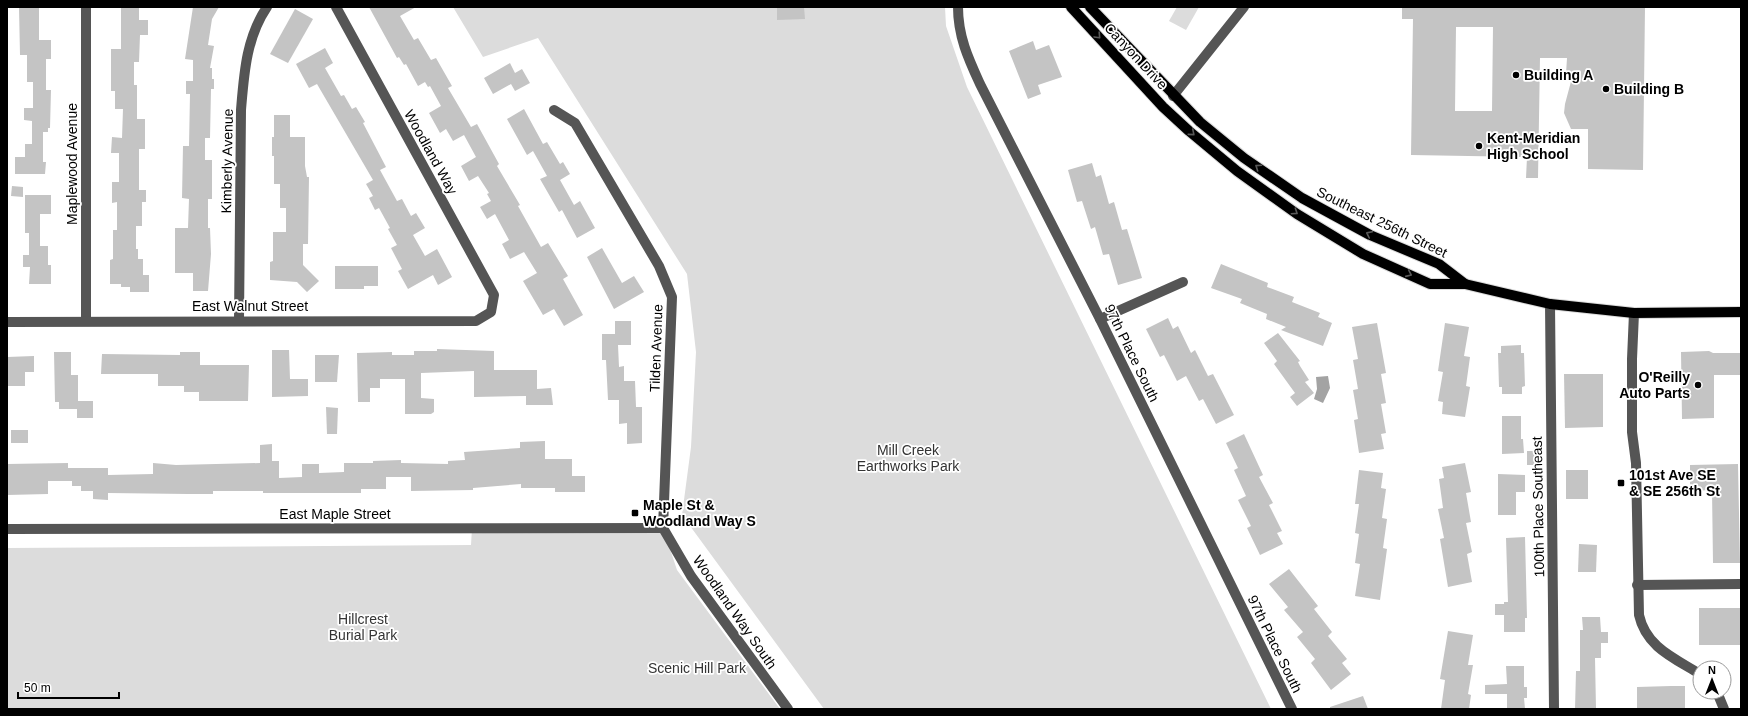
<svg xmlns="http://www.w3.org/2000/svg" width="1748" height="716" viewBox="0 0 1748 716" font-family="Helvetica,sans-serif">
	<rect width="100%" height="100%" fill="#fff"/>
	<g fill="#dcdcdc">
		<polygon points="453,7 945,7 946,26 967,87 1271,709 824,709 682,515 691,447 696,352 687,274 538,38 483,57"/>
		<polygon points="1177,7 1199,7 1186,30 1169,21"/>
		<polygon points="472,528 663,528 677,570 780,709 7,709 7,548 471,545"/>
	</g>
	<polygon fill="#a3a3a3" points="1328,376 1330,388 1323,403 1314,399 1317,389 1316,377"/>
	<g fill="#c4c4c4" fill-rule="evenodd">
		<polygon points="19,7 39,7 39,40 51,40 51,59 46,59 46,90 51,90 50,128 48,128 48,132 43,132 43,162 46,162 45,174 15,174 15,157 25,157 25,144 32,144 32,121 24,120 24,108 33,108 33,82 27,82 27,55 20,55"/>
		<polygon points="121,7 139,7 139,20 148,20 148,35 140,35 139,62 134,62 134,85 137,85 137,119 145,119 145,149 139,149 139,190 146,190 146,202 142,202 142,226 136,226 136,249 138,249 138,259 143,259 143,275 149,275 149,292 130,292 130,287 121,287 121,284 110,284 110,260 113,259 113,230 117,230 117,202 112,203 112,182 119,182 119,153 111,153 112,137 122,138 123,109 115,109 115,91 111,91 111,49 121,49"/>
		<polygon points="193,7 219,7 212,19 208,45 214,46 210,68 212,68 212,79 214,79 214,89 211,89 210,138 205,138 205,160 212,160 212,199 208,199 208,228 210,228 211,254 208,291 193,291 193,273 175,273 175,228 188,228 189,199 182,198 183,146 189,146 190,94 186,94 186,81 193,81 193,60 185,59"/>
		<polygon points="369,7 416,7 400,16 414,40 418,38 431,60 436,58 452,86 448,88 471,127 477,124 499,164 497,166 520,205 518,206 541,247 548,243 568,276 563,279 583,315 564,326 554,309 543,315 523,281 537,273 524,252 510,259 502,244 509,240 495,214 487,219 480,207 491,201 487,194 489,193 478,176 469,181 461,166 476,157 464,135 453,141 446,129 440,133 429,113 441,106 430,86 428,87 425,82 418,86 406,64 404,65 399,57 397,58"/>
		<polygon points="777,7 804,7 805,19 777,20"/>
		<path d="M1402,7H1645L1643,170L1588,169V129H1571L1564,113L1565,104L1573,74H1566L1567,58H1540L1538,178H1526L1527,157L1411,155L1413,19H1402ZM1456,27H1493L1492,111H1455Z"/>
		<polygon points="295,9 313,19 288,63 270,54"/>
		<polygon points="1033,41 1036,50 1049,45 1062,77 1038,85 1041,94 1028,99 1009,51"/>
		<polygon points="325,48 333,63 325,68 341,96 344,95 352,109 356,107 365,122 363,123 386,167 380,170 397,201 402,199 411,216 416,213 425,228 413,235 425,256 437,249 452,277 438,285 433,275 408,289 398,271 402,269 391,248 397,245 388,229 390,228 379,208 375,210 369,198 373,196 366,184 373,180 317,84 309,88 296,64"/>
		<polygon points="510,63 515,73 522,69 530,83 515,91 511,84 493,94 484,78"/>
		<polygon points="524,109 543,144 547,142 560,164 563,162 570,174 560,180 574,205 580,201 595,228 577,238 562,210 559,212 540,179 547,176 533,151 527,155 507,119"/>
		<polygon points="274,115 290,115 290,137 305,137 305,166 307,177 309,177 308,244 303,244 303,265 319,281 307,292 297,282 270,280 270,262 273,261 273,232 286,232 286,208 280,208 280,184 274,184 274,156 272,156 272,137 274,137"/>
		<polygon points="1092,163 1096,177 1101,175 1109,204 1114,202 1122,230 1127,229 1142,278 1118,285 1109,254 1103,255 1095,227 1091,229 1082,201 1077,202 1068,170"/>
		<polygon points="12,186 23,187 23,197 11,196"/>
		<polygon points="25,195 51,195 51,214 40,214 40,246 48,246 48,265 51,265 51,284 29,284 30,267 23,267 23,255 29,255 29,233 25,233"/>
		<polygon points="602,248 622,283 634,276 644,292 614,309 587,257"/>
		<polygon points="1221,264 1268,283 1267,287 1294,297 1292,302 1320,313 1318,317 1332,323 1323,346 1281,330 1286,327 1266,319 1267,314 1240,303 1242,299 1211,288"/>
		<polygon points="335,266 378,266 378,286 364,286 364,289 335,289"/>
		<polygon points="1168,318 1173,329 1178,326 1191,353 1195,350 1208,376 1213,374 1234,415 1216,424 1203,399 1199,401 1186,376 1177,381 1164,355 1160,357 1146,329"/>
		<polygon points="615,321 631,321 631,345 618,345 619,367 624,366 624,381 635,381 636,407 642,407 642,443 627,444 627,423 619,424 619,400 608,400 606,360 602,360 602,334 615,334"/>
		<polygon points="1377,323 1386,373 1381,374 1386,403 1381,404 1386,433 1381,434 1384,449 1359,453 1354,420 1358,419 1353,390 1358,389 1353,360 1358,359 1352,327"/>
		<polygon points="1445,323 1469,327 1464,356 1470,357 1466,386 1470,387 1465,417 1442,414 1443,402 1438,401 1443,372 1438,371"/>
		<polygon points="1278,333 1300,361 1298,362 1300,366 1309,380 1305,382 1314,393 1297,406 1290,397 1295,393 1274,364 1277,361 1264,343"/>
		<polygon points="1521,345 1521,353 1524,353 1525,386 1522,387 1522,394 1502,394 1502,387 1499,387 1498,353 1501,353 1501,346"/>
		<polygon points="437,349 494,351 494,370 537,370 537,389 551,388 553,405 526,405 526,396 474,397 474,371 421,373 421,398 434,399 434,412 431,414 405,414 405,379 380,379 380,388 370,388 370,402 358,402 357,353 392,352 392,355 414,355 414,351 437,351"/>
		<polygon points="272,350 289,350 290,379 308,379 308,396 272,397"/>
		<polygon points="1709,351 1713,353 1741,353 1741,375 1714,375 1714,418 1682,419 1681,352"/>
		<polygon points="54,352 71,352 71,375 78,375 78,401 93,401 93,418 77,418 77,409 59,409 59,402 55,402"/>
		<polygon points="180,352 200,352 200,365 249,365 248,401 199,401 199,392 184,392 184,386 158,386 158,374 101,374 102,354 180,355"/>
		<polygon points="315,355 339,355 337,382 315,382"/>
		<polygon points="34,356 34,372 25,372 25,386 7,386 7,357"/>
		<polygon points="1564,374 1603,374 1603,427 1565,428"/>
		<polygon points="326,407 338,408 337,434 327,434"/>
		<polygon points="1502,416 1521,416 1521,439 1523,439 1524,453 1502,454"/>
		<rect x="11" y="430" width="17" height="13"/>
		<polygon points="1244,434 1263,475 1259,477 1273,503 1269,505 1282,531 1277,533 1283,544 1260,555 1247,528 1251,526 1238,500 1246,496 1234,470 1238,468 1226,443"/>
		<polygon points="545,441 545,459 572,459 572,476 585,476 585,492 555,492 555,488 521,488 521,484 473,488 473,490 411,491 411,477 386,477 386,489 361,489 361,493 263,493 263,491 213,491 213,494 188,494 108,493 108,500 93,499 93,491 81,491 81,486 72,486 72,481 48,481 48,494 7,495 7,464 68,463 68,468 108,468 108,475 153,474 153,463 176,465 260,463 260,445 272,444 272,461 279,461 279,478 302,477 302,464 319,464 319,473 344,472 344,463 373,463 373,461 401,460 401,463 448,464 448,461 465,460 464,452 520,448 520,442"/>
		<polygon points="1527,451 1540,451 1541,465 1527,465"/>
		<polygon points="1465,463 1471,492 1466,493 1471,522 1466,523 1472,552 1467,554 1472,582 1448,587 1440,539 1444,538 1438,509 1443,508 1439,479 1444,478 1442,467"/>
		<polygon points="1738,464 1740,563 1713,563 1712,490 1690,491 1690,465"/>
		<polygon points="1359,470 1383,473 1381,488 1386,489 1382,518 1387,519 1383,548 1387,549 1380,600 1355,596 1360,564 1355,563 1359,534 1355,533 1359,504 1355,504"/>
		<rect x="1566" y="470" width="22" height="29"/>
		<polygon points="1498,474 1525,475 1525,492 1516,492 1516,515 1498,515"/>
		<polygon points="1525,537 1527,618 1525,618 1525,632 1504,632 1504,615 1495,615 1495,604 1504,604 1504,602 1508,602 1506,538"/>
		<polygon points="1579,544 1597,545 1596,572 1578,572"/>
		<polygon points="1289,569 1318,606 1314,609 1332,632 1328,636 1347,659 1342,663 1351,674 1331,690 1311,663 1315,659 1297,637 1303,632 1284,610 1288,607 1269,584"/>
		<rect x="1699" y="608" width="42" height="37"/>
		<polygon points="1582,617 1600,617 1601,632 1608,632 1608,643 1601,643 1601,658 1595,658 1596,709 1575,709 1576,671 1580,671 1580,630 1583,630"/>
		<polygon points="1448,631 1473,635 1468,665 1473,665 1468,694 1471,695 1469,709 1441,709 1445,680 1440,679"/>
		<polygon points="1506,666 1524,666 1524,687 1527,687 1527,698 1524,698 1525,709 1507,709 1507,694 1485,694 1485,685 1507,684"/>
		<polygon points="1671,686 1685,686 1685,709 1637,709 1637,687"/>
		<polygon points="1363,696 1368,709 1330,709 1330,707"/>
	</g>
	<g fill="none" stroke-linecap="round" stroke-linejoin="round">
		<g stroke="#dbdbdb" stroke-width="12">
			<g id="major">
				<polyline points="1071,7 1163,107 1189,131 1237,171 1297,214 1363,254 1430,284 1465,284 1550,304 1634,313 1741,312"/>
				<polyline points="1090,7 1200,122 1244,158 1302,198 1370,235 1439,264 1465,284"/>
			</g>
		</g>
		<g stroke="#555" stroke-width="10">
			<path d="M958,7C958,36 968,58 980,84L1100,319L1292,709"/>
			<polyline points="1173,96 1244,7"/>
			<polyline points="554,110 575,123 659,266 672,297 663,528"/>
			<polyline points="1550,304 1554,709"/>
			<path d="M1634,313L1632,359V432L1636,463L1639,615C1646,647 1674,658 1700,674"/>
			<polyline points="1100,319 1183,282"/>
			<path d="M239,320L241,110C244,74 246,38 267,7"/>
			<polyline points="86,321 86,7"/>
			<polyline points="7,322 476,321 491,312 494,295 336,7"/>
			<polyline points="663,528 691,576 788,709"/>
			<polyline points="7,529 663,528"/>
			<polyline points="1637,585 1741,584"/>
			<polyline points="1717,692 1724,709"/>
		</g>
		<use href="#major" stroke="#000" stroke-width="10"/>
	</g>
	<defs><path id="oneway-chevron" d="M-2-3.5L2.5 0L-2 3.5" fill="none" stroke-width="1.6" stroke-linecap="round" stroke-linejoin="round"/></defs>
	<g stroke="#595959">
		<use href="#oneway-chevron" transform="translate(1098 36) rotate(47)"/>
		<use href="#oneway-chevron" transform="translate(1192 133) rotate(41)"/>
		<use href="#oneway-chevron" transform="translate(1258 167) rotate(-146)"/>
		<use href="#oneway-chevron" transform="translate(1295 212) rotate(34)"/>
		<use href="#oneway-chevron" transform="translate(1369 234) rotate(-154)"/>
		<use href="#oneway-chevron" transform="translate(1409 274) rotate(24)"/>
	</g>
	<g fill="#000" stroke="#fff" stroke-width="1.5">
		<circle cx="1516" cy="75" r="4"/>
		<circle cx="1606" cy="89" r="4"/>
		<circle cx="1479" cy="146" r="4"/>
		<circle cx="1698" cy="385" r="4"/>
		<rect x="1617" y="479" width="8" height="8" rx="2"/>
		<rect x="631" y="509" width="8" height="8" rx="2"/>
	</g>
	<g text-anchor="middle" stroke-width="3.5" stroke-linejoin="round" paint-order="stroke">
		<g font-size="14" fill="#000" stroke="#fff">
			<text transform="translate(1136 56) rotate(47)" y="5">Canyon Drive</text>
			<text transform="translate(431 152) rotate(61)" y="5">Woodland Way</text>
			<text transform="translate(227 161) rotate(-89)" y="5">Kimberly Avenue</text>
			<text transform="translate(72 164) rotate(-90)" y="5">Maplewood Avenue</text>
			<text transform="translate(1382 222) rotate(26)" y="5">Southeast 256th Street</text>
			<text x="250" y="311">East Walnut Street</text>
			<text transform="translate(656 348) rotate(-88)" y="5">Tilden Avenue</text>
			<text transform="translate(1132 353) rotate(64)" y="5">97th Place South</text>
			<text transform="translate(1538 507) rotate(-91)" y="5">100th Place Southeast</text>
			<text x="335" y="519">East Maple Street</text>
			<text transform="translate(735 612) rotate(55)" y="5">Woodland Way South</text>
			<text transform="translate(1275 644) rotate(64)" y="5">97th Place South</text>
		</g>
		<g font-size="14" font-weight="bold" fill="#000" stroke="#fff" text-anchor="start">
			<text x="1524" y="80">Building A</text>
			<text x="1614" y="94">Building B</text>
			<text x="1487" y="143">Kent-Meridian<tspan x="1487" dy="16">High School</tspan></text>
			<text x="1690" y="382" text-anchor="end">O'Reilly<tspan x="1690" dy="16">Auto Parts</tspan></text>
			<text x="1629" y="480">101st Ave SE<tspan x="1629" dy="16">&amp; SE 256th St</tspan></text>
			<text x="643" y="510">Maple St &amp;<tspan x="643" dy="16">Woodland Way S</tspan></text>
		</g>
		<g font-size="14" fill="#333" stroke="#fff">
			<text x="908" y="455">Mill Creek<tspan x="908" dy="16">Earthworks Park</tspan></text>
			<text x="363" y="624">Hillcrest<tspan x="363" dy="16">Burial Park</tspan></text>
			<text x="697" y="673">Scenic Hill Park</text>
		</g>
	</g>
	<rect width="1748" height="716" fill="none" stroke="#000000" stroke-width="16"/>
	<g transform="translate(1712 680)"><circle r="19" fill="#ffffff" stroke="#999999"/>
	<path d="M0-3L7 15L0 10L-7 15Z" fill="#000000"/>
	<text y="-6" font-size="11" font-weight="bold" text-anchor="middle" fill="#000000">N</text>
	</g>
	<path d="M18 692v6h101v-6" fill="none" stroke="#000000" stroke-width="2"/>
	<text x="24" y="692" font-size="12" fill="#000000" stroke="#ffffff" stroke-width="3" paint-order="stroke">50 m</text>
</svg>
